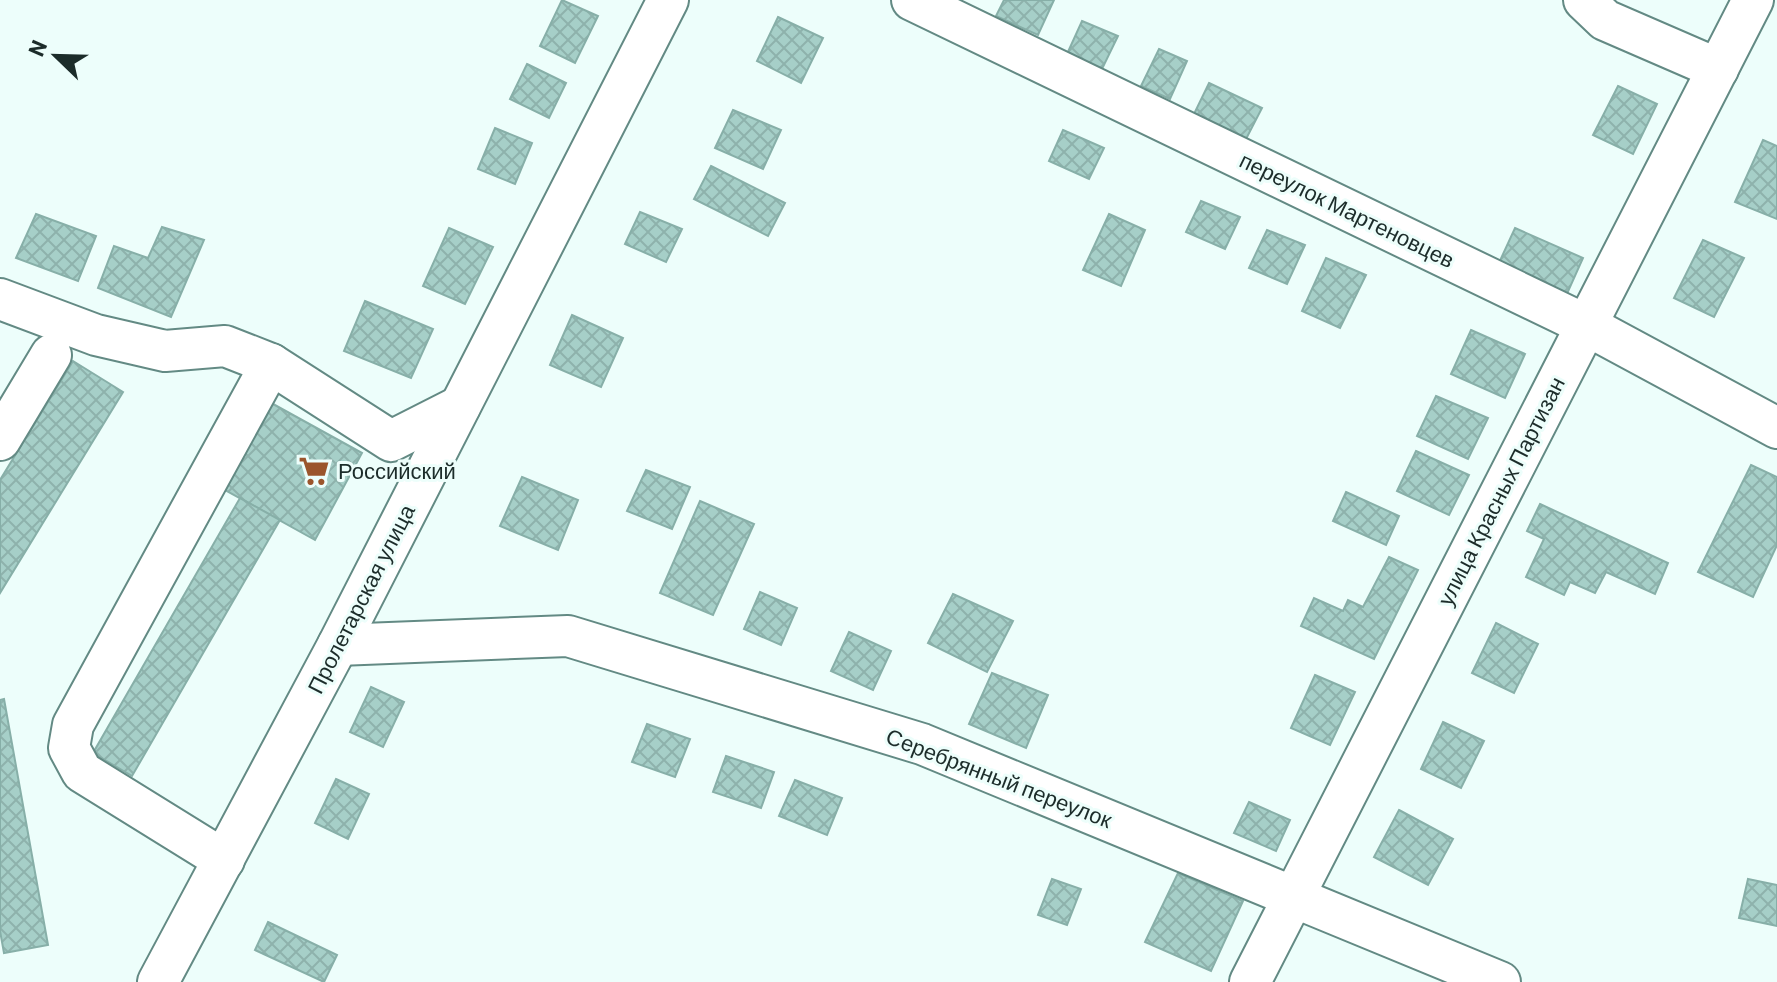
<svg xmlns="http://www.w3.org/2000/svg" width="1777" height="982" viewBox="0 0 1777 982" font-family="Barlow,sans-serif">
	<defs>
		<pattern id="building-cross-hatch" width="8" height="8" patternUnits="userSpaceOnUse" patternTransform="scale(2)"><rect width="8" height="8" fill="#a6cfc8"/><path d="M0 0l8 8M0 8l8-8" fill="none" stroke="#8eb2ac"/></pattern>
	</defs>
	<rect width="100%" height="100%" fill="#edfefb"/>
	<g fill="url(#building-cross-hatch)" stroke="#87afa8" stroke-width="2">
		<polygon points="562,0 598,16 575,63 540,46"/>
		<polygon points="1004,0 1054,0 1038,35 996,16"/>
		<polygon points="778,17 823,38 801,83 757,61"/>
		<polygon points="1082,21 1118,36 1102,69 1067,54"/>
		<polygon points="1159,49 1187,61 1170,99 1141,86"/>
		<polygon points="527,64 566,83 549,118 510,99"/>
		<polygon points="1209,83 1262,108 1245,141 1193,116"/>
		<polygon points="1618,86 1657,104 1633,154 1593,135"/>
		<polygon points="733,110 781,130 763,169 715,148"/>
		<polygon points="495,128 532,143 515,184 478,169"/>
		<polygon points="1063,130 1104,148 1089,179 1049,161"/>
		<polygon points="1763,140 1777,146 1777,219 1735,202"/>
		<polygon points="711,166 785,203 768,236 694,199"/>
		<polygon points="1201,201 1240,217 1225,249 1186,232"/>
		<polygon points="640,212 682,229 666,262 625,244"/>
		<polygon points="36,214 96,236 78,281 16,258"/>
		<polygon points="1109,214 1145,230 1121,286 1083,270"/>
		<polygon points="162,227 204,240 171,317 98,288 114,246 148,258"/>
		<polygon points="449,228 493,247 465,304 423,286"/>
		<polygon points="1515,228 1583,258 1566,296 1498,265"/>
		<polygon points="1267,230 1305,245 1287,284 1249,268"/>
		<polygon points="1703,240 1744,258 1714,317 1674,298"/>
		<polygon points="1326,258 1366,275 1340,328 1302,311"/>
		<polygon points="365,301 433,329 411,378 344,351"/>
		<polygon points="572,315 623,338 601,387 550,365"/>
		<polygon points="1471,330 1525,354 1505,398 1451,374"/>
		<polygon points="73,361 123,392 0,593 0,480"/>
		<polygon points="1436,396 1488,418 1468,459 1417,436"/>
		<polygon points="264,399 362,453 315,540 216,485"/>
		<polygon points="1416,451 1469,475 1449,515 1397,491"/>
		<polygon points="1751,465 1777,477 1777,545 1753,597 1698,572"/>
		<polygon points="646,470 690,487 672,529 627,511"/>
		<polygon points="522,477 578,500 558,550 500,526"/>
		<polygon points="1346,492 1399,516 1386,545 1333,521"/>
		<polygon points="240,498 280,520 132,776 93,753"/>
		<polygon points="700,501 754,524 713,615 660,593"/>
		<polygon points="1540,504 1668,563 1655,594 1606,572 1595,593 1570,582 1564,595 1526,577 1544,539 1527,531"/>
		<polygon points="1389,557 1418,570 1374,659 1301,626 1314,598 1343,611 1348,600 1363,607"/>
		<polygon points="760,592 797,608 781,645 744,629"/>
		<polygon points="953,594 1013,621 987,672 928,643"/>
		<polygon points="1496,623 1538,644 1514,693 1472,673"/>
		<polygon points="849,632 891,651 873,690 831,671"/>
		<polygon points="992,673 1048,695 1026,748 969,724"/>
		<polygon points="1315,675 1355,692 1330,745 1291,728"/>
		<polygon points="371,687 404,702 383,747 350,732"/>
		<polygon points="4,699 48,945 4,953 0,931 0,700"/>
		<polygon points="1443,722 1484,741 1461,788 1421,769"/>
		<polygon points="647,724 690,739 675,777 632,762"/>
		<polygon points="726,756 774,772 761,808 713,792"/>
		<polygon points="336,779 369,794 348,839 315,823"/>
		<polygon points="795,780 842,798 827,835 779,816"/>
		<polygon points="1249,802 1290,820 1276,851 1234,833"/>
		<polygon points="1399,810 1453,839 1428,885 1374,857"/>
		<polygon points="1178,873 1243,901 1211,971 1145,942"/>
		<polygon points="1052,879 1081,889 1067,925 1038,915"/>
		<polygon points="1748,879 1777,885 1777,926 1739,918"/>
		<polygon points="268,922 337,955 324,982 255,950"/>
	</g>
	<g fill="none" stroke-linecap="round" stroke-linejoin="round">
		<g stroke="#638a84" stroke-width="44">
			<g id="minor">
				<polyline points="912,0 1586,325 1777,428"/>
				<polyline points="1584,0 1605,20 1718,69"/>
				<polyline points="0,299 96,335 165,351 225,346 271,364 391,441 460,406"/>
				<polyline points="0,440 51,355"/>
				<polyline points="338,645 568,636 922,744 1500,982"/>
				<polyline points="224,860 82,772 69,748 73,725 271,364"/>
				<polyline points="158,982 338,645 668,0"/>
				<polyline points="1250,982 1753,0"/>
			</g>
		</g>
		<use href="#minor" stroke="#fff" stroke-width="40"/>
	</g>
	<defs>
		<g id="supermarket-bare" transform="scale(2.4)"><path d="M-6-5.5h2.5l.6 2H6L4.5 2H-2.5L-4.4-4H-6ZM-1.5 3.2a1.3 1.3 0 1 0 .1 0ZM3 3.2a1.3 1.3 0 1 0 .1 0Z" fill="#9b552c" stroke="#edfefb" stroke-width="2.5" paint-order="stroke"/></g>
	</defs>
	<g fill-rule="evenodd">
		<use href="#supermarket-bare" x="314" y="471"/>
	</g>
	<g text-anchor="middle" stroke-width="6" stroke-linejoin="round" paint-order="stroke">
		<g font-size="22" fill="#1c2c2a" stroke="#edfefb">
			<text transform="translate(1347 210) rotate(26)" y="8">переулок Мартеновцев</text>
			<text transform="translate(1501 491) rotate(-63)" y="8">улица Красных Партизан</text>
			<text transform="translate(361 599) rotate(-63)" y="8">Пролетарская улица</text>
			<text transform="translate(999 778) rotate(21)" y="8">Серебрянный переулок</text>
		</g>
		<g font-size="22" fill="#1c2c2a" stroke="#edfefb" text-anchor="start">
			<text x="338" y="479">Российский</text>
		</g>
	</g>
	<g transform="translate(56 56) rotate(293)" stroke="#edfefb" stroke-width="6" paint-order="stroke">
	<path d="M0-6L14 30L0 20L-14 30Z" fill="#1c2c2a"/>
	<text y="-12" font-size="22" font-weight="bold" text-anchor="middle" fill="#1c2c2a">N</text>
	</g>
</svg>
